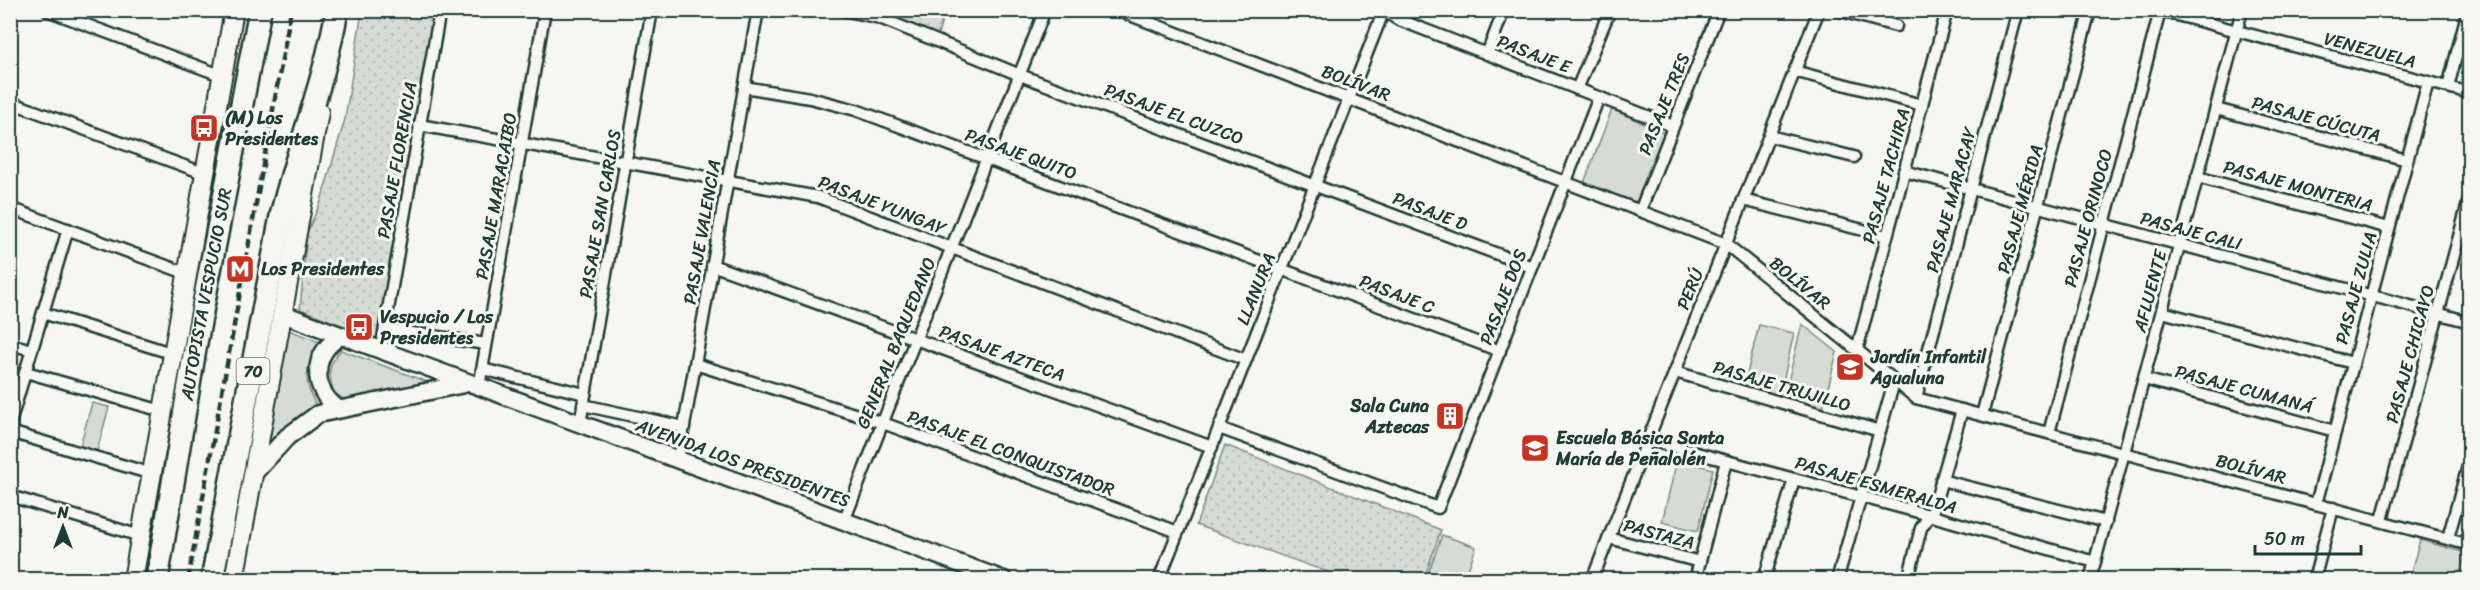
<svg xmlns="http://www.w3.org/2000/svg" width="2480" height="590" viewBox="0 0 2480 590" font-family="Sriracha,sans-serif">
	<defs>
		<pattern id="park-dots" width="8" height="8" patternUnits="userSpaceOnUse" patternTransform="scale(1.5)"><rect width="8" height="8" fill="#d6dbd6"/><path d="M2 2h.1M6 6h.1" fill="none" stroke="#b7bdb8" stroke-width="1.8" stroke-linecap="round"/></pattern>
	</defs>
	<rect width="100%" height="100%" fill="#f6f6f2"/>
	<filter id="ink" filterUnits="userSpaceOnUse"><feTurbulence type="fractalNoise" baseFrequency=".0167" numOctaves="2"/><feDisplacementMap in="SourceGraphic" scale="12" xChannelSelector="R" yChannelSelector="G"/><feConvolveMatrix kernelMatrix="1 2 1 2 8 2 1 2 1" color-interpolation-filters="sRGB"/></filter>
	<g filter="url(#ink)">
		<g fill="#d6dbd6" stroke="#7a8c85" stroke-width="1.5">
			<polygon points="1612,109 1664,133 1639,203 1584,183"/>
			<polygon points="1802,324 1837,352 1823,408 1784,398"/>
			<polygon points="1759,325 1794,333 1780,395 1744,386"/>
			<path d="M289,330L322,343C304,369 302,381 318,409L268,450Z"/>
			<path d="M341,350L433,384L348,402L334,393C328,374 327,365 341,350Z"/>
			<polygon points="92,403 109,407 97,451 80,446"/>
			<polygon points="1677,460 1713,469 1698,531 1662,522"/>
			<polygon points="1442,535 1476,547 1465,579 1426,579"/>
			<polygon points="2420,540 2466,553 2458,579 2409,579"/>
		</g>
		<g fill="url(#park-dots)" stroke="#7a8c85" stroke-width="1.5">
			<polygon points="362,11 435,11 377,339 300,309 307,233 321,201 345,119"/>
			<polygon points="859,11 945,11 937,38"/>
			<polygon points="1225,445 1441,530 1424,579 1347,579 1196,525"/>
		</g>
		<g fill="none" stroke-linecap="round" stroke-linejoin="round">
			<g stroke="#1f3d34" stroke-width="15">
				<g id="street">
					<polyline points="47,10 223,76"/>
					<polyline points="843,10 880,18 1020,75 1532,267"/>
					<polyline points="1117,10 1726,244 1916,398 2470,545"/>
					<polyline points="1383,10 1397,19 1673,126"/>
					<polyline points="1837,10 1896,26"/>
					<polyline points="2158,10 2470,93"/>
					<polyline points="1487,54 1504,10"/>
					<polyline points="1794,71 1922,105"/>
					<polyline points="744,87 810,98 856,110 1500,351"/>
					<polyline points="2448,87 2468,10"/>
					<polyline points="1577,89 1610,10"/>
					<polyline points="10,102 206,174"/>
					<polyline points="2216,109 2407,160"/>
					<polyline points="419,125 818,197 1246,360"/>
					<polyline points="1769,136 1854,157"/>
					<polyline points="1904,171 2470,322"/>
					<polyline points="2197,177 2389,228"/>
					<polyline points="1743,200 1887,236"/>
					<polyline points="10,208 188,274"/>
					<polyline points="1640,211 1719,10"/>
					<polyline points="712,265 1212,447"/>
					<polyline points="2162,312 2353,363"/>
					<polyline points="43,313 174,354"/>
					<polyline points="385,329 486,344"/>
					<polyline points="10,344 32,350"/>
					<polyline points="381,350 440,10"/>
					<polyline points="1857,350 1947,10"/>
					<polyline points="695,364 883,423 1178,532"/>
					<polyline points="482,369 585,394"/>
					<polyline points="26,372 162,411"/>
					<polyline points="1675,372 1880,431"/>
					<polyline points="2144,379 2335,431"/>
					<polyline points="479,387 545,10"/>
					<polyline points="1916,398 2018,10"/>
					<polyline points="583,405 684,427"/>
					<polyline points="1982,415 2090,10"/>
					<polyline points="10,423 68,229"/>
					<polyline points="580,424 652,10"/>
					<polyline points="1219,428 1438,508 1599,97"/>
					<polyline points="10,432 152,474"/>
					<polyline points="2049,433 2160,11"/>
					<polyline points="1648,440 1918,512 2095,562"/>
					<polyline points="678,460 758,10"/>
					<polyline points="1941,480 2106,522"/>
					<polyline points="10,496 140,536"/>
					<polyline points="2316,504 2428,82"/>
					<polyline points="2382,520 2470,196"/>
					<polyline points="844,521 1045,10"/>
					<polyline points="1609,538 1700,562"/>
					<polyline points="2448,538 2470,459"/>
					<polyline points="1159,580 1384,10"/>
					<polyline points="1592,580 1819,10"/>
					<polyline points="1695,580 1726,461"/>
					<polyline points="1764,580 1794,479"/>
					<polyline points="1837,580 1894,382"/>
					<polyline points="1908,580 1921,528 1933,510 1962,410"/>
					<polyline points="2090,580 2242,10"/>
					<polyline points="2314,580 2333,508"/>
				</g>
			</g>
			<g stroke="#1f3d34" stroke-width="21">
				<g id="secondary">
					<polyline points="283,314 1004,580"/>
					<path d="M338,409C311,389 311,353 341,336"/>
					<polyline points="254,473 287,437 318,414 464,384"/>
				</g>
			</g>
			<g stroke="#1f3d34" stroke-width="22">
				<g id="primary">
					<polyline points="133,580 234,10"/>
					<polyline points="234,580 319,112"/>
				</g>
			</g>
			<g stroke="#1f3d34" stroke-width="26">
				<g id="highway">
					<path id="s1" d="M157,580L196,343L260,10"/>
					<path d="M212,580L281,216C298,146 325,81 337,10"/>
				</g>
			</g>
			<use href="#street" stroke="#f6f6f2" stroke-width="10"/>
			<use href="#secondary" stroke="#f6f6f2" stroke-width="16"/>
			<use href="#primary" stroke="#f6f6f2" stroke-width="18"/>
			<use href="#highway" stroke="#f6f6f2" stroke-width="21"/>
			<polyline stroke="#1f3d34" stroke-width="4.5" stroke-dasharray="9 4.5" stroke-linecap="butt" points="188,580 291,10"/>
		</g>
	</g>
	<defs>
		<g id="bus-square" transform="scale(1.5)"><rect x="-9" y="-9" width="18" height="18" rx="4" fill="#c8321e" stroke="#f6f6f2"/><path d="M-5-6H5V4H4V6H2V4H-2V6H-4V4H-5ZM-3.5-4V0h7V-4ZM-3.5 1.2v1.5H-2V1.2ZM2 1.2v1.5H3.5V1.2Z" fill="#fff"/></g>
		<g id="metro-square" transform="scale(1.5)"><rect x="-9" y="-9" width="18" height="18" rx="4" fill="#c8321e" stroke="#f6f6f2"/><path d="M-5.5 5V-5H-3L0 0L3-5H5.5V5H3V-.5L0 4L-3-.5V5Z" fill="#fff"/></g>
		<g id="school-square" transform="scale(1.5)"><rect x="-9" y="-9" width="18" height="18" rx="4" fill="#c8321e" stroke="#f6f6f2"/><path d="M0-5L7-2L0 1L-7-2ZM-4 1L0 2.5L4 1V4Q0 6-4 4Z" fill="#fff"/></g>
		<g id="building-square" transform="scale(1.5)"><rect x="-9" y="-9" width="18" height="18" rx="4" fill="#c8321e" stroke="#f6f6f2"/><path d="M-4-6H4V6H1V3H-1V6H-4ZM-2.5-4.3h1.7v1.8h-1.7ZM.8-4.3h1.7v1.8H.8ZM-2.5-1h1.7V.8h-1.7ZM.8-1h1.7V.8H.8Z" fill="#fff"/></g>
	</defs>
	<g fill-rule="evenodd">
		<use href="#bus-square" x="204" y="128"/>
		<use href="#metro-square" x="240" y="269"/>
		<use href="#bus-square" x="359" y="327"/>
		<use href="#school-square" x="1850" y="367"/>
		<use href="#building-square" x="1450" y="416"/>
		<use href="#school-square" x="1535" y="448"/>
	</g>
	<g text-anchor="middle" stroke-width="6" stroke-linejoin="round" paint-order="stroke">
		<rect fill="#f6f6f2" stroke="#60746d" stroke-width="1.5" x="236.5" y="358" width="33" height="26" rx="4.5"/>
		<g font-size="16" font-weight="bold" fill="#1f3d34">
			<text x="253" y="377">70</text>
		</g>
		<g font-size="18" fill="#1f3d34" stroke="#f6f6f2">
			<text transform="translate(2370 50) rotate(15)" y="6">VENEZUELA</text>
			<text transform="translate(1534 54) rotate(21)" y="6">PASAJE E</text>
			<text transform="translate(1356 83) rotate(21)" y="6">BOLÍVAR</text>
			<text transform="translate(1664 104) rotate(-68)" y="6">PASAJE TRES</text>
			<text transform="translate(1174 114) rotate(20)" y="6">PASAJE EL CUZCO</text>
			<text transform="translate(2316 119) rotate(15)" y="6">PASAJE CÚCUTA</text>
			<text transform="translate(1021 154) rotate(20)" y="6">PASAJE QUITO</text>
			<text transform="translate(397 160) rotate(-80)" y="6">PASAJE FLORENCIA</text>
			<text transform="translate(1886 176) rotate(-75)" y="6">PASAJE TACHIRA</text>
			<text transform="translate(2298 186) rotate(15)" y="6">PASAJE MONTERIA</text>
			<text transform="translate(496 196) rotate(-80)" y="6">PASAJE MARACAIBO</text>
			<text transform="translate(1951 200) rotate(-75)" y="6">PASAJE MARACAY</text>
			<text transform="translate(882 205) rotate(21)" y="6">PASAJE YUNGAY</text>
			<text transform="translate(2020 209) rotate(-75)" y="6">PASAJE MÉRIDA</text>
			<text transform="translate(1430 211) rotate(21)" y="6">PASAJE D</text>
			<text transform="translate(600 214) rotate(-80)" y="6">PASAJE SAN CARLOS</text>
			<text transform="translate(2088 218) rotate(-75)" y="6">PASAJE ORINOCO</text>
			<text transform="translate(2191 231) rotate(15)" y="6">PASAJE CALI</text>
			<text transform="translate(702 232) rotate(-80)" y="6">PASAJE VALENCIA</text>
			<text transform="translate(1800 283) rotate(39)" y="6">BOLÍVAR</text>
			<text transform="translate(2356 288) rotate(-75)" y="6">PASAJE ZULIA</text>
			<text transform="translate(1256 289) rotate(-68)" y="6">LLANURA</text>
			<text transform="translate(1690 289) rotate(-68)" y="6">PERÚ</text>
			<text transform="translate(2150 291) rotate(-75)" y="6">AFLUENTE</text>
			<text transform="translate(1397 294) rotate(21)" y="6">PASAJE C</text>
			<text dy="6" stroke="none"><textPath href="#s1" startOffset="290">AUTOPISTA VESPUCIO SUR</textPath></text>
			<text transform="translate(1503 297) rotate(-69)" y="6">PASAJE DOS</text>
			<text transform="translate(896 343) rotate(-68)" y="6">GENERAL BAQUEDANO</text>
			<text transform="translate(1002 353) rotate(20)" y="6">PASAJE AZTECA</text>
			<text transform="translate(2410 354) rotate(-75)" y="6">PASAJE CHICAYO</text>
			<text transform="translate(1782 386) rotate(16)" y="6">PASAJE TRUJILLO</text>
			<text transform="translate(2244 389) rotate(15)" y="6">PASAJE CUMANÁ</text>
			<text transform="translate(1011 453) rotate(20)" y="6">PASAJE EL CONQUISTADOR</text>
			<text transform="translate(743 463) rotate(20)" y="6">AVENIDA LOS PRESIDENTES</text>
			<text transform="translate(2251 469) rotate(15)" y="6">BOLÍVAR</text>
			<text transform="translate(1876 485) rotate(16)" y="6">PASAJE ESMERALDA</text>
			<text transform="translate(1659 534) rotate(15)" y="6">PASTAZA</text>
		</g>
		<g font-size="18" font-weight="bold" fill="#1f3d34" stroke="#f6f6f2" text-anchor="start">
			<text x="225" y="124">(M) Los<tspan x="225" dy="21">Presidentes</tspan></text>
			<text x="261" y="275">Los Presidentes</text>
			<text x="380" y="323">Vespucio / Los<tspan x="380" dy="21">Presidentes</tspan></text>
			<text x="1871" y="363">Jardín Infantil<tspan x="1871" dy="21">Agualuna</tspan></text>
			<text x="1429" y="412" text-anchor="end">Sala Cuna<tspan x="1429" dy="21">Aztecas</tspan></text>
			<text x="1556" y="444">Escuela Básica Santa<tspan x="1556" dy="21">María de Peñalolén</tspan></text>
		</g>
	</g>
	<rect width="2480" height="590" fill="none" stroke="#f6f6f2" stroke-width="36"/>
	<rect x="18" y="18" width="2444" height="554" fill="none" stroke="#1f3d34" stroke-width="2" filter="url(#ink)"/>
	<g transform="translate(63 527)" stroke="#f6f6f2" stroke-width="4.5" paint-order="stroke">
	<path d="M0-4.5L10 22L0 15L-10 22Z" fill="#1f3d34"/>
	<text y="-9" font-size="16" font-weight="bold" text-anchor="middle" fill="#1f3d34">N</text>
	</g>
	<path d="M2255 545v9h106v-9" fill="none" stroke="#1f3d34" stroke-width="3"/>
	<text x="2264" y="545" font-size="18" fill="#1f3d34" stroke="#f6f6f2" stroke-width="4.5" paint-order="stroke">50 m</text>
</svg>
